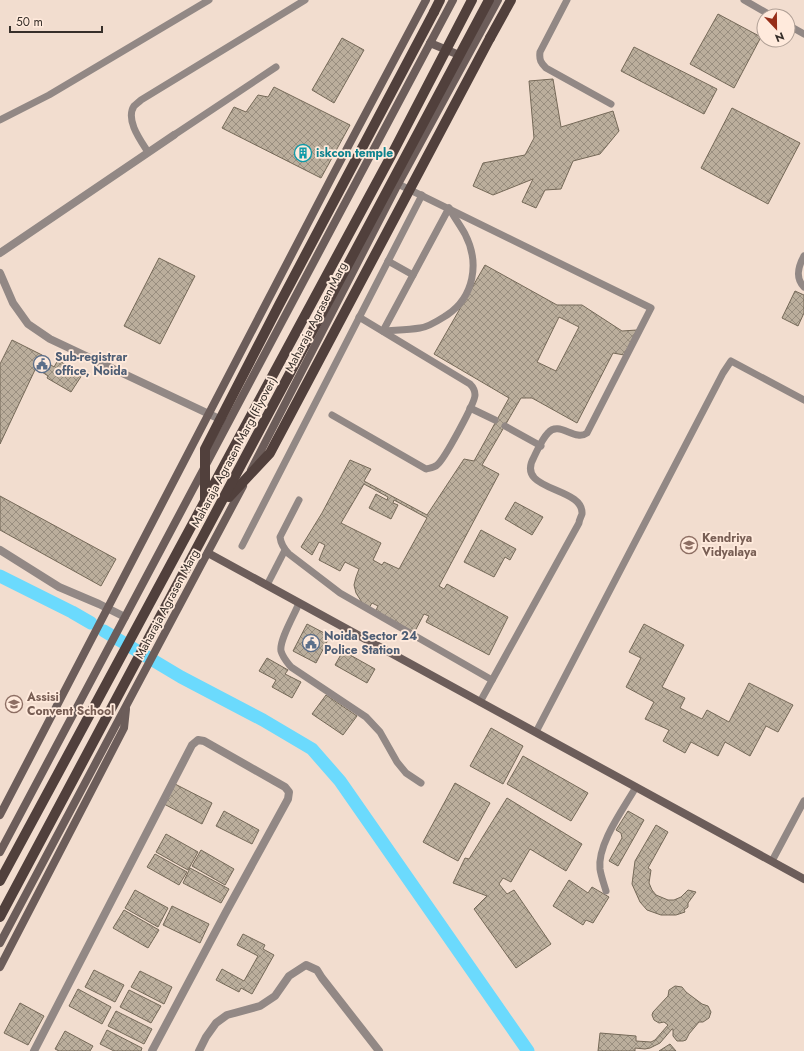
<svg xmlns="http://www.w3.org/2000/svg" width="804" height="1051" viewBox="0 0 804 1051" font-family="Jost,sans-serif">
	<defs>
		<pattern id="building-cross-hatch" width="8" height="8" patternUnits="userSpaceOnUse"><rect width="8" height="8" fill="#bbae9c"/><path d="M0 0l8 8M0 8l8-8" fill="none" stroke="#998e7f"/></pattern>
	</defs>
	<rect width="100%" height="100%" fill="#f2ddcf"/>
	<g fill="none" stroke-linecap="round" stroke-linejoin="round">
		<g stroke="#6bdafd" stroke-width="13">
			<polyline points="0,576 72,612 91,623"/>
			<polyline points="104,631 181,677 263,720 312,749 340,781 528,1051"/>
		</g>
	</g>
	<g fill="url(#building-cross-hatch)" stroke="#756958" fill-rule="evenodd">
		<polygon points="718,14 761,37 734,88 690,64"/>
		<polygon points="342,38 364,50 334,103 312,90"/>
		<polygon points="634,47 717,89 704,114 621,71"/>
		<polygon points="553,79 561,127 613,111 619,131 600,154 573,161 561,189 545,190 536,208 522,202 533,179 493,195 473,186 483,163 525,155 534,138 529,81"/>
		<polygon points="274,87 350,125 321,178 222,128 234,107 246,112 258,95 268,97"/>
		<polygon points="732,108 800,143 768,204 701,168"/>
		<polygon points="159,258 195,276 160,344 124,326"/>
		<path d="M485,265L557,305H582L622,331L637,330L624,355L613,353L577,423L532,398H521L482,465L499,474L439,586L444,589L447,584L508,617L489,655L426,622L429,616L424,614L414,633L375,612L378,606L372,603L369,608L363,604L356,593L354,585L356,577L359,569L345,562L340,571L319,560L325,545L319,542L312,555L301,547L322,513L350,460L371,469L364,481L427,515L464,459L474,461L509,398L434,354ZM559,317L579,327L556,371L537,362ZM364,484L388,497L387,500L376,494L369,508L391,519L398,505L393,503L394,500L427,518L399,569L384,562L382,565L373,560L381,543L341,523Z"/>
		<polygon points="795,291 804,295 804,313 798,326 782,318"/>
		<polygon points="12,340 42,355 0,444 0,364"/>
		<polygon points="58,360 82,375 71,392 47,378 48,376 42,372 48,363 54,367"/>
		<polygon points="0,496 116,559 101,586 0,530"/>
		<polygon points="515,502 543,517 532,535 505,519"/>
		<polygon points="481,530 516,549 510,560 505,557 494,577 464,562"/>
		<polygon points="307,624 330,636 316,663 293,651"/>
		<polygon points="644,624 684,645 662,687 685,698 680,708 702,719 707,710 729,722 749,683 793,705 778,732 766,726 750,756 725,742 718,756 691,742 685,753 663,741 669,730 645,719 654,702 626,687 641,658 629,652"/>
		<polygon points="343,651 375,669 367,683 335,665"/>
		<polygon points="267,658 288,670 285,674 301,682 292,698 272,687 276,680 259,671"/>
		<polygon points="326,695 357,716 343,735 312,714"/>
		<polygon points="491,728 523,746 503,784 470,766"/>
		<polygon points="523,756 588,793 571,821 507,784"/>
		<polygon points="455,783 490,803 458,861 423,842"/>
		<polygon points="175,784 212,803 202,824 164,804"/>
		<polygon points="507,798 582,844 566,871 530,849 511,882 503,878 499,884 507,894 514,890 551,944 516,968 474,909 487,896 453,883 465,858 469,859"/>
		<polygon points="224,811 259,830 252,844 216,826"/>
		<polygon points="628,811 644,820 618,866 609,861 622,838 621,833 616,830"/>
		<polygon points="656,825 668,832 648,868 651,870 649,883 652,890 656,895 668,900 674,900 681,897 688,890 696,892 688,903 688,907 684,910 685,912 676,915 661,915 647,910 640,902 632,884 635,861"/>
		<polygon points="166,834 198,852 188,870 156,852"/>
		<polygon points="201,850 234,869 225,885 192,866"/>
		<polygon points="155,854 187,872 179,885 147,867"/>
		<polygon points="190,868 229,889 221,903 183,883"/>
		<polygon points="569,880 588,893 592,887 609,897 593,923 586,920 583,925 553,906"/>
		<polygon points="135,890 168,908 158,927 125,908"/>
		<polygon points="172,906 209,924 200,943 163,925"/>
		<polygon points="124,910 159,930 148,948 113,928"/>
		<polygon points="243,934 265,945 263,949 274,955 252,994 241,988 239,992 216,980 222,969 244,981 258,956 237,945"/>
		<polygon points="94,970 124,985 115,1002 85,987"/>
		<polygon points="140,971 172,987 164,1004 131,987"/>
		<polygon points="675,986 682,987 686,992 702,1004 708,1006 711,1012 709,1018 703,1022 699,1022 689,1034 686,1040 683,1041 677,1041 673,1036 673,1029 672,1029 660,1043 650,1048 645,1049 635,1048 635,1051 598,1051 600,1033 636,1036 636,1041 651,1042 655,1040 668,1025 664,1022 659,1023 654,1020 652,1015 653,1012 668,996 669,990"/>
		<polygon points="78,989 111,1007 102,1024 69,1006"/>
		<polygon points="129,990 161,1006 151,1023 120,1007"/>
		<polygon points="20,1003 44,1016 28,1045 4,1033"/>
		<polygon points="116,1011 152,1029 144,1044 108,1026"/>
		<polygon points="107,1030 142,1048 141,1051 114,1051 100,1044"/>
		<polygon points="65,1031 93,1046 90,1051 59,1051 55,1049"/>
		<polygon points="670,1044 676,1051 659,1051"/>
	</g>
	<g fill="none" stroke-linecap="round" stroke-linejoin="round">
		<g stroke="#928885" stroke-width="7">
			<path d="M567,0L540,52C539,60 541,63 546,68L611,104"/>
			<polyline points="744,0 772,16"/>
			<polyline points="788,25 804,34"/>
			<polyline points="0,120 49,95 209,0"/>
			<polyline points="174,135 276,67"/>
			<path d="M148,152C141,141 125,120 134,106C136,104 139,102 141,100L305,0"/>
			<path d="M398,184L651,308L587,433C575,442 559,420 548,433C542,439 538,449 534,457C514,492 584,486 582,514C581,517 579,520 579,523L480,702"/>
			<path d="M804,256C798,267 795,278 804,287"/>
			<polyline points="388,261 413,275"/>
			<path d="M383,331C395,330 408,330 420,328C429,327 439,320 447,315C474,297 480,263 465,234C460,225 454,217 449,208"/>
			<polyline points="383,331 449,208"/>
			<polyline points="470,408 495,420"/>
			<path d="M332,415L426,469C430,468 434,468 437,465C444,460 475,403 475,395C475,391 473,387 470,384L359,317"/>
			<polyline points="505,426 541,446"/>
			<path d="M299,500L280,537C281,545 284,549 289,554L340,593L492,680"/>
			<polyline points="242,546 422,195"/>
			<polyline points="267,585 285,550"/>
			<path d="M299,603C295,614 279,640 281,651C283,658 287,662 291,667L366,717L380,732L397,762L406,773L421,783"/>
			<polyline points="536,732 723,373 731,361 804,400"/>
			<polyline points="772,861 804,801"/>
			<path d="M606,891C604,884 601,876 600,869C597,844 624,808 636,787"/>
		</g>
		<g stroke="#928885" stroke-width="8">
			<polyline points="0,253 174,135"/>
			<polyline points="0,273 13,303 28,324 50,339 226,422"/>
			<polyline points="0,550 59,587 99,604 125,617"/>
			<polyline points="34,1051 192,745 198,740 204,741 285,787 289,792 288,799 226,912 152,1051"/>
			<polyline points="199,1051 206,1037 216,1023 227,1015 260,1006 275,996 289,976 306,965 317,970 322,978 379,1051"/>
		</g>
		<g stroke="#6c5d5a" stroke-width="8">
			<polyline points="430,43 464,57"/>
			<polyline points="251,470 398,184 498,0"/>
			<polyline points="208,553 804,879"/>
			<polyline points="0,815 334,173 426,0"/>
			<polyline points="0,852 453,0"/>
			<polyline points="0,943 243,486"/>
			<polyline points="0,967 124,728 126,709"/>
		</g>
		<g stroke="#51403c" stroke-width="10">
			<polyline points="434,12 440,0"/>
			<polyline points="490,38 511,0"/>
		</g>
		<g stroke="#51403c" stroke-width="10">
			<polyline points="229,497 270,453 490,38"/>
			<polyline points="205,500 205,449 279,305 434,12"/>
			<polyline points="0,881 391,156 472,0"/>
			<polyline points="0,917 489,0"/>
		</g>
	</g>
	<defs>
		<g id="building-ring" transform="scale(0.9)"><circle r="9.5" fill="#ffeadc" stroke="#0f9aa8" stroke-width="1.5"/><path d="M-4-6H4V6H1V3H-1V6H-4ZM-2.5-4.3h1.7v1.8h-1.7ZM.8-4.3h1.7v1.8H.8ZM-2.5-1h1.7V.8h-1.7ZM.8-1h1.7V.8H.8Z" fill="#0f9aa8"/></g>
		<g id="civic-ring" transform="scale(0.9)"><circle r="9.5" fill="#ffeadc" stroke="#5c6f8a" stroke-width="1.5"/><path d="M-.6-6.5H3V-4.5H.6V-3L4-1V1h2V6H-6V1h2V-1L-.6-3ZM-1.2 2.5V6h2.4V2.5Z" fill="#5c6f8a"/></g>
		<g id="school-ring" transform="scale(0.9)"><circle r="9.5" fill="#ffeadc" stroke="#8d6e63" stroke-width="1.5"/><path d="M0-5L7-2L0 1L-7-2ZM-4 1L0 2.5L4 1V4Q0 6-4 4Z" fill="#8d6e63"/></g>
	</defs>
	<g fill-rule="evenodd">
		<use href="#building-ring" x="303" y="153"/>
		<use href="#civic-ring" x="42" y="364"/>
		<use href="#school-ring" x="689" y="545"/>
		<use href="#civic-ring" x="311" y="643"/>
		<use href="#school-ring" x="14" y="704"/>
	</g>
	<g text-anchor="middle" stroke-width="3.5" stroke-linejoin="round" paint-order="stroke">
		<g font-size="12" font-weight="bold" fill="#0d838f" stroke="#ffeadc" text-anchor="start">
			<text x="316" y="157">iskcon temple</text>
		</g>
		<g font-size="12" fill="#372f2a" stroke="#ffeadc">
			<text transform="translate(316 317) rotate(-63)" y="4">Maharaja Agrasen Marg</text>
			<text transform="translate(234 452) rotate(-62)" y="4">Maharaja Agrasen Marg (Flyover)</text>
			<text transform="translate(167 604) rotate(-62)" y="4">Maharaja Agrasen Marg</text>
		</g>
		<g font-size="12" font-weight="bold" fill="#4e5e75" stroke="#ffeadc" text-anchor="start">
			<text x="55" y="361">Sub-registrar<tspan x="55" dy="14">office, Noida</tspan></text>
			<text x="324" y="640">Noida Sector 24<tspan x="324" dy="14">Police Station</tspan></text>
		</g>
		<g font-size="12" font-weight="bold" fill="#785e54" stroke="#ffeadc" text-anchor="start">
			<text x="702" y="542">Kendriya<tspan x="702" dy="14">Vidyalaya</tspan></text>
			<text x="27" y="701">Assisi<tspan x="27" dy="14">Convent School</tspan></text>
		</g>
	</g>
	<g transform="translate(776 28) rotate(158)"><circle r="19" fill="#ffeadc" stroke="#af9f95"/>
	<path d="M0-3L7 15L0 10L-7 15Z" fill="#962d18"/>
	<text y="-6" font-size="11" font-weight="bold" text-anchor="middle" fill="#372f2a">N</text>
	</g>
	<path d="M10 26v6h92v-6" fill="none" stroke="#372f2a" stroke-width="2"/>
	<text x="16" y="26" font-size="12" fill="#372f2a" stroke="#ffeadc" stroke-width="3" paint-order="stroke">50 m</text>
</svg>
